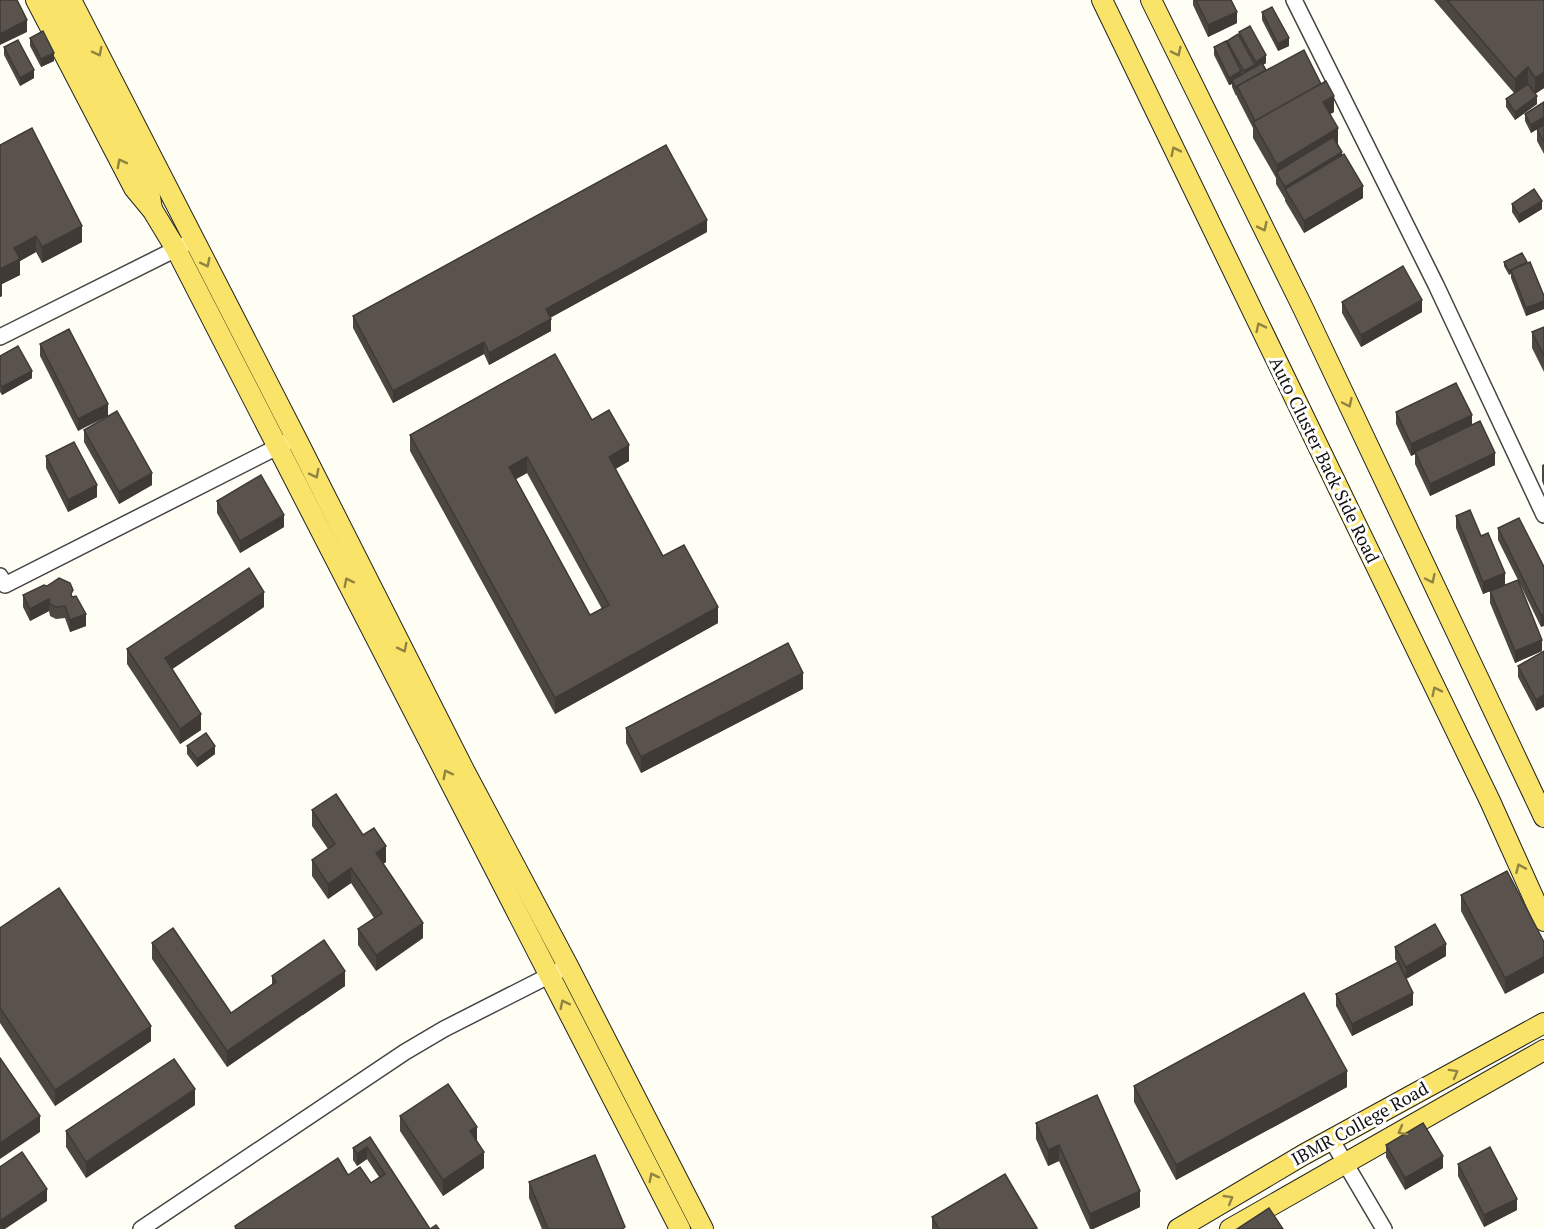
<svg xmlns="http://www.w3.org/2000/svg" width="1544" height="1229" viewBox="0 0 1544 1229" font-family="'PT Serif',serif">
	<rect width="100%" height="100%" fill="#fffef4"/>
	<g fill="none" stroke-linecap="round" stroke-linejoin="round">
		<g stroke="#444" stroke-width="18">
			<g id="minor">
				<polyline points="1294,0 1436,285 1544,515"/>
				<polyline points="0,337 184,245"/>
				<polyline points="0,576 5,585 287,442"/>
				<polyline points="1331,1139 1384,1229"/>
				<polyline points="141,1229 405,1052 444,1029 568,966"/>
			</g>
		</g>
		<g stroke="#222" stroke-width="22">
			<g id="major">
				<polyline points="36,0 134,188 153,211 176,249 680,1229"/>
				<polyline points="53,0 147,179 152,209"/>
				<polyline points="71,0 296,438 464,770 568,966 703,1229"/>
				<polyline points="1102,0 1490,801 1544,921"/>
				<polyline points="1151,0 1303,308 1544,817"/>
				<polyline points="1178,1229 1303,1155 1544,1023"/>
				<polyline points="1230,1229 1544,1050"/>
			</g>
		</g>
		<use href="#minor" stroke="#fff" stroke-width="15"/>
		<use href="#major" stroke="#fae369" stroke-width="20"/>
	</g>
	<g fill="#4d4742" fill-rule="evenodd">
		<polygon points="1193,0 1231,0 1237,23 1208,37 1193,5"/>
		<polygon points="1434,0 1544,0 1544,88 1535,94 1537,104 1515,120 1506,107 1506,99 1514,93"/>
		<polygon points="1262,12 1289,46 1278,51 1262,20"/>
		<polygon points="1239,32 1266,63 1263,65 1266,70 1334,112 1330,114 1337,144 1342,156 1363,198 1304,233 1285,201 1285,199 1276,184 1276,178 1253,138 1253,128 1237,97 1237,95 1236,96 1232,87 1232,84 1229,85 1214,55 1214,47 1227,43 1227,41 1239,37"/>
		<polygon points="30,38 54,61 41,67 30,46"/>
		<polygon points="4,47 34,78 20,86 4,55"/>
		<polygon points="1525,114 1544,125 1544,154 1537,141 1537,129 1531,133 1525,121"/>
		<polygon points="0,145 82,242 42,263 36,252 20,261 20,275 2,284 2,296 0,297"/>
		<polygon points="1512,204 1542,209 1519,223 1512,212"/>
		<polygon points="707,232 550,318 551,331 489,365 484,354 393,403 353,328 353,316"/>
		<polygon points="1504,262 1527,264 1544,296 1544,309 1526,316 1511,278 1511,274 1509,275 1504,266"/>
		<polygon points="1342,302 1422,312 1361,347 1342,313"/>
		<polygon points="1544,327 1544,372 1532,348 1532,332"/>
		<polygon points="40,344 108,404 78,431 40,356"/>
		<polygon points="0,356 32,378 2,395 0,392"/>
		<polygon points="1396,412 1472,425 1495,465 1430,496 1415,464 1415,454 1411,456 1396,424"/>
		<path d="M592,420L629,461L615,469L663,556L718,623L555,714L410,451V435ZM527,473L602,609L590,615L516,479Z"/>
		<polygon points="84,430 152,485 119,504 84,442"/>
		<polygon points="46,456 97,497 68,512 46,468"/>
		<polygon points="1544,464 1544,486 1542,481 1542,465"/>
		<polygon points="217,501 284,527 240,553 217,513"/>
		<polygon points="1456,516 1481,536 1505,585 1483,594 1456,528"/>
		<polygon points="1498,528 1544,567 1541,627 1519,582 1542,651 1515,663 1490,603 1490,591 1518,580 1498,540"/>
		<polygon points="23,595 73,597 86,626 70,632 65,618 56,619 50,616 49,611 30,621 23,607"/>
		<polygon points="264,607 172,669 201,730 180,744 127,664 127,649"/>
		<polygon points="1544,651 1536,711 1518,677 1518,666"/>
		<polygon points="803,689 641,773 626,743 626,728"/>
		<polygon points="187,746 215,754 197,767 187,754"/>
		<polygon points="312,810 363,835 386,862 383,864 423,938 376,971 358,945 358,929 374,918 351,883 328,899 312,876 312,860 328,849 312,826"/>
		<polygon points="1507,871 1505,994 1461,911 1461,895"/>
		<polygon points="0,928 151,1041 55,1106 0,1023"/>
		<polygon points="152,943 231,1013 272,984 272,976 345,986 227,1067 152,959"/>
		<polygon points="1395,947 1446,956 1406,979 1413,1005 1352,1036 1336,1006 1336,994 1397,962 1395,959"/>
		<polygon points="1134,1086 1347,1087 1176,1180 1134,1102"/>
		<polygon points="195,1105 86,1178 66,1147 66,1131"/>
		<polygon points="400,1116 477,1141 484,1168 443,1196 400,1131"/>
		<polygon points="1036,1123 1140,1207 1093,1229 1090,1229 1059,1161 1048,1166 1036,1139"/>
		<polygon points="370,1137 430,1229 439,1229 235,1229 235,1226 348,1175 371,1183 379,1177 367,1159 357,1166 353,1160 353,1148"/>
		<polygon points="1386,1145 1443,1168 1405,1190 1386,1157"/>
		<polygon points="1458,1164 1517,1210 1484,1227 1458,1176"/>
		<polygon points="529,1182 625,1229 542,1229 529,1198"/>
		<polygon points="932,1217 1037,1229 932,1229"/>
	</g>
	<g fill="#3f3a36">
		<polygon points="1237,12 1237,23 1208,37 1208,25"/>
		<polygon points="27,20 27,32 0,45 0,34"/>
		<polygon points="1289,38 1289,46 1278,51 1278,44"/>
		<polygon points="54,53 54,61 41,67 41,59"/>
		<polygon points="1266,55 1266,63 1256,69 1256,62"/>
		<polygon points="1255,65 1255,73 1244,79 1244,71"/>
		<polygon points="1528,67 1528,83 1515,94 1515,79"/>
		<polygon points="34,70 34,78 20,86 20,78"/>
		<polygon points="1241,71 1241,79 1232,80 1232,84 1229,85 1229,78"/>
		<polygon points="1544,72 1544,88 1535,94 1535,78"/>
		<polygon points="1334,96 1334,112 1323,118 1323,102"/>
		<polygon points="1537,96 1537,104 1515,120 1515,112"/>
		<polygon points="1544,117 1544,125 1531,133 1531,125"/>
		<polygon points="1338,128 1338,144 1280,179 1277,175 1277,165"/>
		<polygon points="1342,152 1342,164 1285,189 1285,199 1285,187"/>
		<polygon points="1363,186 1363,198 1304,233 1304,221"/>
		<polygon points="1542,201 1542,209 1519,223 1519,215"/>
		<polygon points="707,220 707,232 546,320 546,309"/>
		<polygon points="82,226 82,242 42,263 42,247"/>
		<polygon points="36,236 36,252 20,261 20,275 2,284 2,296 0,297 0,269 14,248"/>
		<polygon points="1422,300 1422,312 1361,347 1361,335"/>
		<polygon points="1544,301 1544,309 1526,316 1526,308"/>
		<polygon points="551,319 551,331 489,365 489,353"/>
		<polygon points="484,342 484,354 393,403 393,391"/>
		<polygon points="32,371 32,378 2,395 2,387"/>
		<polygon points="108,404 108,416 78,431 78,419"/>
		<polygon points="1472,415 1472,427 1415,452 1415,454 1411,456 1411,444"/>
		<polygon points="629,445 629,461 609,473 609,457"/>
		<polygon points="1495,453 1495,465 1430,496 1430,484"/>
		<polygon points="527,457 527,473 509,483 509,467"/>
		<polygon points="152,473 152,485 119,504 119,492"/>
		<polygon points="97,485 97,497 68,512 68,500"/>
		<polygon points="284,515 284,527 240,553 240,541"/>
		<polygon points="1505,573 1505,585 1483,594 1483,582"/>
		<polygon points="264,592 264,607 165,674 165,658"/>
		<polygon points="49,599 49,611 30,621 30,609"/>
		<polygon points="718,607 718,623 555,714 555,698"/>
		<polygon points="86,614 86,626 70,632 70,620"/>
		<polygon points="1544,614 1544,626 1541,627 1541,615"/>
		<polygon points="1542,640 1542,651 1515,663 1515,651"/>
		<polygon points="803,673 803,689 641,773 641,757"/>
		<polygon points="1544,695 1544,707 1536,711 1536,700"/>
		<polygon points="201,714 201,730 180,744 180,729"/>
		<polygon points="215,746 215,754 197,767 197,759"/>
		<polygon points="386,846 386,862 376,869 376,853"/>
		<polygon points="351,868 351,883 328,899 328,884"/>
		<polygon points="423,923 423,938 376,971 376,955"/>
		<polygon points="1446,944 1446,956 1406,979 1406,967"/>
		<polygon points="1544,957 1544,973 1505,994 1505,978"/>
		<polygon points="345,971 345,986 303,1015 303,1000"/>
		<polygon points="1413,993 1413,1005 1352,1036 1352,1024"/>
		<polygon points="303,999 303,1014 227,1067 227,1051"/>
		<polygon points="151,1026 151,1041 55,1106 55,1090"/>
		<polygon points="1347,1071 1347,1087 1176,1180 1176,1165"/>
		<polygon points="195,1089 195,1105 86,1178 86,1162"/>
		<polygon points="40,1116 40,1132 0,1159 0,1143"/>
		<polygon points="477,1127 477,1143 470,1131"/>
		<polygon points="1059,1145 1059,1161 1048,1166 1048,1150"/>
		<polygon points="367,1147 367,1159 357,1166 357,1154"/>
		<polygon points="484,1152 484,1168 443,1196 443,1180"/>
		<polygon points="1443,1156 1443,1168 1405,1190 1405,1178"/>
		<polygon points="47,1189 47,1201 5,1229 0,1229 0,1221"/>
		<polygon points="1140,1191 1140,1207 1093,1229 1090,1229 1090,1214"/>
		<polygon points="1517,1199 1517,1210 1484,1227 1484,1215"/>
	</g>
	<g fill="#5a534d" stroke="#3f3a36" stroke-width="1.5" fill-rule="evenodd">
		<polygon points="0,0 17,0 27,20 0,34"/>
		<polygon points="1196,0 1231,0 1237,12 1208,25"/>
		<polygon points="1447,0 1544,0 1544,72 1535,78 1528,67 1515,79"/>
		<polygon points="1272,7 1289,38 1278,44 1262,12"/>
		<polygon points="1250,26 1266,55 1256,62 1239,32"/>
		<polygon points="43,31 54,53 41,59 30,38"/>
		<polygon points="1238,34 1255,65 1244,71 1227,41"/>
		<polygon points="18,40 34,70 20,78 4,47"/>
		<polygon points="1226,41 1241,71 1229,78 1214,47"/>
		<polygon points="1304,50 1321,84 1255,121 1237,86"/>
		<polygon points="1262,63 1266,70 1237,86 1236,88 1232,80"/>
		<polygon points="1326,81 1334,96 1323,102 1338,128 1277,165 1253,122"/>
		<polygon points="1528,84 1537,96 1515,112 1506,99"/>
		<polygon points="1544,102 1544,117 1531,125 1525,114"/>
		<polygon points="1544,125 1544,142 1537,129"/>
		<polygon points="32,128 82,226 42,247 36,236 14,248 20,259 0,269 0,145"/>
		<polygon points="1333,137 1342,152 1285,187 1276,172"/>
		<polygon points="666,145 707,220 546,309 551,319 489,353 484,342 393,391 353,316"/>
		<polygon points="1344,154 1363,186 1304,221 1285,189"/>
		<polygon points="1534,189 1542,201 1519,215 1512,204"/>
		<polygon points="1522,253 1527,262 1509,271 1504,262"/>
		<polygon points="1530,262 1544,296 1544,301 1526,308 1511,270"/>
		<polygon points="1403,266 1422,300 1361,335 1342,302"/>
		<polygon points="1544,327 1544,356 1532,332"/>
		<polygon points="69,329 108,404 78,419 40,344"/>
		<polygon points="18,346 32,371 2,387 0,384 0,356"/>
		<path d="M555,354L592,420L609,410L629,445L609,457L663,556L684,545L718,607L555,698L410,435ZM527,457L609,605L590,615L509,467Z"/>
		<polygon points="1456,383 1472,415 1411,444 1396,412"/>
		<polygon points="117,411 152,473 119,492 84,430"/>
		<polygon points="1480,421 1495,453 1430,484 1415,452"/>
		<polygon points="74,442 97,485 68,500 46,456"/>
		<polygon points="261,475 284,515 240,541 217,501"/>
		<polygon points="1470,510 1481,536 1488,533 1505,573 1483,582 1456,516"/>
		<polygon points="1519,518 1544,567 1544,614 1541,615 1498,528"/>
		<polygon points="249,568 264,592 165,658 201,714 180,729 127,649"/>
		<polygon points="59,578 70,583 73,590 71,594 72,597 76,596 86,614 70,620 65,606 56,607 50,604 49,599 30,609 23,595 44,585 47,586"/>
		<polygon points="1518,580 1542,640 1515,651 1490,591"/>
		<polygon points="788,643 803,673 641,757 626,728"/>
		<polygon points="1544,651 1544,695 1536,700 1518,666"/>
		<polygon points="206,733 215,746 197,759 187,746"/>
		<polygon points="336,794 363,835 374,828 386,846 376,853 423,923 376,955 358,929 382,913 351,868 328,884 312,860 335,844 312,810"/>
		<polygon points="1507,871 1544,942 1544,957 1505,978 1461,895"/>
		<polygon points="59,888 151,1026 55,1090 0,1008 0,928"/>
		<polygon points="1435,924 1446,944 1406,967 1395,947"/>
		<polygon points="173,928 231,1013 276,982 272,976 324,940 345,971 227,1051 152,943"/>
		<polygon points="1398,962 1413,993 1352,1024 1336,994"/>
		<polygon points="1304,993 1347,1071 1176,1165 1134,1086"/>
		<polygon points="0,1058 40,1116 0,1143"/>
		<polygon points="174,1059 195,1089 86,1162 66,1131"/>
		<polygon points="448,1084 477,1127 470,1131 484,1152 443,1180 400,1116"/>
		<polygon points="1097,1095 1140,1191 1090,1214 1059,1145 1048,1150 1036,1123"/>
		<polygon points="1423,1123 1443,1156 1405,1178 1386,1145"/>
		<polygon points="370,1137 430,1229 436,1225 439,1229 236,1229 235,1226 338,1158 348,1175 360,1167 371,1183 385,1174 367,1147 357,1154 353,1148"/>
		<polygon points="1490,1147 1517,1199 1484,1215 1458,1164"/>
		<polygon points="22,1152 47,1189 0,1221 0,1167"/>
		<polygon points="595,1155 625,1227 621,1229 548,1229 529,1182"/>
		<polygon points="1005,1174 1037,1228 1034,1229 939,1229 932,1217"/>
		<polygon points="1269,1208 1283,1229 1237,1229"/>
	</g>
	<defs><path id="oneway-chevron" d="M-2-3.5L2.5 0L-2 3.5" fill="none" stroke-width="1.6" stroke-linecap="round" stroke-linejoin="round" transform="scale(1.5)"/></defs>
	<g stroke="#918441">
		<use href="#oneway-chevron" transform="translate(98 52) rotate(63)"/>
		<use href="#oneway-chevron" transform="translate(1177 52) rotate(64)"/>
		<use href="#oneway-chevron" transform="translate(1175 151) rotate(-116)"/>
		<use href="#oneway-chevron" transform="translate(121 163) rotate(-118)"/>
		<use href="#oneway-chevron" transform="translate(1263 227) rotate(64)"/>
		<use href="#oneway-chevron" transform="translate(206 263) rotate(63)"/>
		<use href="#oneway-chevron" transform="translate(1260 327) rotate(-116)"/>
		<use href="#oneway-chevron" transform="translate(1348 403) rotate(65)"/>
		<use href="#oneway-chevron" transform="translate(315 474) rotate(63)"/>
		<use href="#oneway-chevron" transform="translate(1431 579) rotate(65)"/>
		<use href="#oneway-chevron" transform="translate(348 582) rotate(-117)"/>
		<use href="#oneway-chevron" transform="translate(403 648) rotate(63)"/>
		<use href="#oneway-chevron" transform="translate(1436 691) rotate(-116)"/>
		<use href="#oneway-chevron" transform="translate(447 774) rotate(-117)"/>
		<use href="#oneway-chevron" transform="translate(1520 868) rotate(-114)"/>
		<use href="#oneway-chevron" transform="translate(564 1004) rotate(-117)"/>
		<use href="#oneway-chevron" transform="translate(1454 1073) rotate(-29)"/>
		<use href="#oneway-chevron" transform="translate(1402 1131) rotate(151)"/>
		<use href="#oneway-chevron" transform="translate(653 1177) rotate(-117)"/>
		<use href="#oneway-chevron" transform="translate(1229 1199) rotate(-31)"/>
	</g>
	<g text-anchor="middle" stroke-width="6" stroke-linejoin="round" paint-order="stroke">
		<g font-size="18" fill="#111" stroke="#fff">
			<text transform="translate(1324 460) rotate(64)" y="6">Auto Cluster Back Side Road</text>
			<text transform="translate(1360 1124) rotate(-29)" y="6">IBMR College Road</text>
		</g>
	</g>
</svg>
